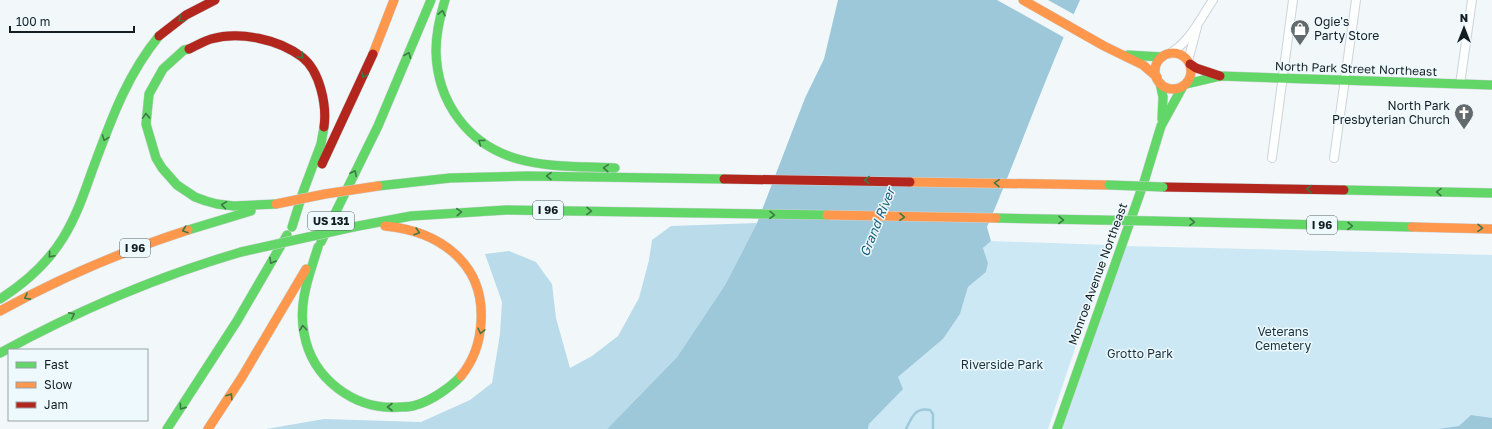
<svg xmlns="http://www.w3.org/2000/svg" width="1492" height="429" viewBox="0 0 1492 429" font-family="'Golos Text',sans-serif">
	<rect width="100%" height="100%" fill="#f2f8fa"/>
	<g fill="#cce8f4">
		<polygon points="991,241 1107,245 1091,301 1048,429 868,429 869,424 902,389 897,378 943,339 960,314 968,287 986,272 988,263 983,248"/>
		<polygon points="1126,246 1492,255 1492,429 1060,429"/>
	</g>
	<polygon fill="#b9dbea" points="757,223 725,285 677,357 607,429 266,429 324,419 421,422 470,400 492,383 500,334 502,302 485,254 509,251 536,262 552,284 556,318 570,368 592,356 618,336 639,298 649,260 652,240 671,226"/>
	<g fill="#9dc8d9">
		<path d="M838,0H1080C1046,75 1019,152 987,227L991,241L983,248L988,263L986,272L968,287L960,314L943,339L898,377L903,389L869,424L868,429H607L677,357L725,285L757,223L805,98L824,59Z"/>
		<polygon points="1471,415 1492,418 1492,429 1438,429 1459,426"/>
	</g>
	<polygon fill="#f2f8fa" points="997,0 1048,0 1075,15 1065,38"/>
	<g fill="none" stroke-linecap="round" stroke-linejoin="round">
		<path stroke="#9dc8d9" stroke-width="2.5" d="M906,429C912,417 915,407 930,410L933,414V429"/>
		<g stroke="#cdd4d8" stroke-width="10">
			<g id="street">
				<path d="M1169,54C1190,42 1200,19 1213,0"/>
				<polyline points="1188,61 1197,27"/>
				<polyline points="1460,84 1472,0"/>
				<polyline points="1272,158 1293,0"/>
				<polyline points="1334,158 1356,0"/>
			</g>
		</g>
		<g stroke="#cdd4d8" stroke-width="10">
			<g id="fast">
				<path d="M445,0C440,16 436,34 436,51C437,102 468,145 518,159C549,168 583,166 615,168"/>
				<polyline points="189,49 184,50 163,69 149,94 146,124 156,158 162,168 177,185 195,197 206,201 217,204 234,206 276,204"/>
				<polyline points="1128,55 1162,57"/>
				<polyline points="1160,83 1163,97 1162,119"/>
				<polyline points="1186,84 1220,76 1492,85"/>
				<polyline points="378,186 450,178 527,176 724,179"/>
				<polyline points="1344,190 1492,193"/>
				<polyline points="996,218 1099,220"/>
				<polyline points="1153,221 1412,227"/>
				<polyline points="292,227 303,192 321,144 324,127"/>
				<polyline points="353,227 411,216 506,210 827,215"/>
				<polyline points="188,230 251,211"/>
				<polyline points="321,242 378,126 431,0"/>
				<path d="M318,247C309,276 298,303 304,333C312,379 355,411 401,407C406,407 411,407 416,405C431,401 451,387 461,376"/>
				<path d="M0,299C25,283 47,264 63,238C76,217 84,194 92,171C110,123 126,76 159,36"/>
				<path d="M0,353C77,311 156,277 241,252"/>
				<polyline points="167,429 237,321 287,235"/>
				<polyline points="1057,429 1144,182 1161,126 1183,86"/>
			</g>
		</g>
		<g stroke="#cdd4d8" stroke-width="10">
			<g id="slow">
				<polyline points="1023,0 1104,46 1143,65 1157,77"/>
				<circle cx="1173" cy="71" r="18"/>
				<polyline points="373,54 394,0"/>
				<polyline points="910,182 1109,185"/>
				<polyline points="827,215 996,218"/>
				<path d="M385,226C439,231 485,263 481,322C480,342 474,360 461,376"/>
				<polyline points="1412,227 1492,229"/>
				<path d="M0,311C60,278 123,251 188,230"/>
				<polyline points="208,429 242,377 306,269"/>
			</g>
		</g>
		<g stroke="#cdd4d8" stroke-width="10">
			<g id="jam">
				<polyline points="159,36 186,15 215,0"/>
				<path d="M189,49C196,46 204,41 211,39C240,31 278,39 302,57C320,71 327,105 324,127"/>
				<polyline points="1190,64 1196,68 1220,76"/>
				<polyline points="322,164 373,54"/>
				<polyline points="724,179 910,182"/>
				<polyline points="1163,187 1344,190"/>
			</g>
		</g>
		<use href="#street" stroke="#fdfefe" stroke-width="8"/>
		<use href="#fast" stroke="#63d668" stroke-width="9"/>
		<use href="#slow" stroke="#ff974d" stroke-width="9"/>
		<use href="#jam" stroke="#b3261e" stroke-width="9"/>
		<g stroke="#cdd4d8" stroke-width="10" stroke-linecap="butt">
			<g id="fast-bridge">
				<polyline points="1109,185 1163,187"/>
				<polyline points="1099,220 1153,221"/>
				<polyline points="241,252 353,227"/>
			</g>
		</g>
		<g stroke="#cdd4d8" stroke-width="10" stroke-linecap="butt">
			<polyline id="slow-bridge" points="276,204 325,194 378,186"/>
		</g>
		<use href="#fast-bridge" stroke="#63d668" stroke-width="9"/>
		<use href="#slow-bridge" stroke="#ff974d" stroke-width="9"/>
	</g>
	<defs><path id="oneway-chevron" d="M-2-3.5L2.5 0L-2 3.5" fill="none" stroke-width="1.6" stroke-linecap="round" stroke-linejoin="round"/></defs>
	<g stroke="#3c7a45">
		<use href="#oneway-chevron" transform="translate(442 13) rotate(-78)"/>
		<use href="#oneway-chevron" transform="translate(181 19) rotate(145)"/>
		<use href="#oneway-chevron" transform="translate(408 55) rotate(-68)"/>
		<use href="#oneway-chevron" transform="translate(301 56) rotate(47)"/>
		<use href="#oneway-chevron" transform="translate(364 75) rotate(114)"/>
		<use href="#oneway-chevron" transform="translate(146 116) rotate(-92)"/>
		<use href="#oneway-chevron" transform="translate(105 138) rotate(111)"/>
		<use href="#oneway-chevron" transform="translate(481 142) rotate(-143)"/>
		<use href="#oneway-chevron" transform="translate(606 168) rotate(-176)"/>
		<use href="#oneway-chevron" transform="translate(354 173) rotate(-64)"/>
		<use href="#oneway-chevron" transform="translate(549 176) rotate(-179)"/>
		<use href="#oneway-chevron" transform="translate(867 180) rotate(-179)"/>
		<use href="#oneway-chevron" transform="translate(997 183) rotate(-179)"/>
		<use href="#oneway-chevron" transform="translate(1309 189) rotate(-179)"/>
		<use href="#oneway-chevron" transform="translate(1439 192) rotate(-179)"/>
		<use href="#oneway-chevron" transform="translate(224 205) rotate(-172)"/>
		<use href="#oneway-chevron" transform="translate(589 211) rotate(1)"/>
		<use href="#oneway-chevron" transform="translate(459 212) rotate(-4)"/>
		<use href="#oneway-chevron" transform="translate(772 215) rotate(1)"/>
		<use href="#oneway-chevron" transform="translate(902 217) rotate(1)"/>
		<use href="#oneway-chevron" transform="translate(1061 220) rotate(1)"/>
		<use href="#oneway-chevron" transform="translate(1192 222) rotate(1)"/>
		<use href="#oneway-chevron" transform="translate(1350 226) rotate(1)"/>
		<use href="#oneway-chevron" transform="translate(1480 228) rotate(1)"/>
		<use href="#oneway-chevron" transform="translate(185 230) rotate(162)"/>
		<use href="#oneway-chevron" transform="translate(417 232) rotate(17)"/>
		<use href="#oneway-chevron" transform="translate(51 255) rotate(131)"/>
		<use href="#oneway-chevron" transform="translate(272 261) rotate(120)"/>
		<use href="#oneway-chevron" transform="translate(27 297) rotate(152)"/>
		<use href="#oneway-chevron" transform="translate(72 315) rotate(-26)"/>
		<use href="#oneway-chevron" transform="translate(303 328) rotate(-95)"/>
		<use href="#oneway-chevron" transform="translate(481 331) rotate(103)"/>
		<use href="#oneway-chevron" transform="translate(230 396) rotate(-57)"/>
		<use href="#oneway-chevron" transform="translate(182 407) rotate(125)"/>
		<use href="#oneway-chevron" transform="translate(390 407) rotate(-180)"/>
	</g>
	<defs>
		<g id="shop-pin" transform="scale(1)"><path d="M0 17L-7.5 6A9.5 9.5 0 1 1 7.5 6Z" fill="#626a6e" stroke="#eef9fe"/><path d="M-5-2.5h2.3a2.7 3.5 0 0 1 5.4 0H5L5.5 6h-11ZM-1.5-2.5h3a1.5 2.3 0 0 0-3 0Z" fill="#fff"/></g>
		<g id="church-pin" transform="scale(1)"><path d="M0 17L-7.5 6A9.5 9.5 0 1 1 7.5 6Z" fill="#626a6e" stroke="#eef9fe"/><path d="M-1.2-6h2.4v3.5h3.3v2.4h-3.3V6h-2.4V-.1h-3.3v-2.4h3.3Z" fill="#fff"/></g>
	</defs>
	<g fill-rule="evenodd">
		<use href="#shop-pin" x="1300" y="29"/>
		<use href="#church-pin" x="1464" y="113"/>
	</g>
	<g text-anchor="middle" stroke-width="3" stroke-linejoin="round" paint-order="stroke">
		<g fill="#eef9fe" stroke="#556064" stroke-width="1">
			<rect x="533" y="201" width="30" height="18" rx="3"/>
			<rect x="308" y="212" width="46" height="18" rx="3"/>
			<rect x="1307" y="216" width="30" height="18" rx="3"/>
			<rect x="120" y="239" width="30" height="18" rx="3"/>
		</g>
		<g font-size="11" font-weight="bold" fill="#141e22">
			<text x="548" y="214">I 96</text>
			<text x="331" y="225">US 131</text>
			<text x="1322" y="229">I 96</text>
			<text x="135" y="252">I 96</text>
		</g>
		<g font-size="12" fill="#141e22" stroke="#eef9fe" text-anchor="start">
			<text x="1314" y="26">Ogie's<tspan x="1314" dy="14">Party Store</tspan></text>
			<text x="1450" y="110" text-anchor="end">North Park<tspan x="1450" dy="14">Presbyterian Church</tspan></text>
		</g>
		<g font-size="12" fill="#141e22" stroke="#eef9fe">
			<text transform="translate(1356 69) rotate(2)" y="4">North Park Street Northeast</text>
			<text transform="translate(1098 274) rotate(-70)" y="4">Monroe Avenue Northeast</text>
		</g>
		<g font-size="12" fill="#15313c" stroke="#eef9fe">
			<text x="1283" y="336">Veterans<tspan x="1283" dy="14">Cemetery</tspan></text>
			<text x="1140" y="358">Grotto Park</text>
			<text x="1002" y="369">Riverside Park</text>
		</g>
		<g font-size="13" font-style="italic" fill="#155f78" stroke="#eef9fe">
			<text transform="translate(877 222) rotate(-68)" y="5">Grand River</text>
		</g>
	</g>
	<rect x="8" y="349" width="140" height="72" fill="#eef9fe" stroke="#97a1a6"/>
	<rect x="16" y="362" width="20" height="6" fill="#63d668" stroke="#97a1a6"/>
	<text x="44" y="369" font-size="12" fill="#141e22">Fast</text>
	<rect x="16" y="382" width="20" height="6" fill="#ff974d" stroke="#97a1a6"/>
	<text x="44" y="389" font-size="12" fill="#141e22">Slow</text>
	<rect x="16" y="402" width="20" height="6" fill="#b3261e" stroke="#97a1a6"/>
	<text x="44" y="409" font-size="12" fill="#141e22">Jam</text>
	<g transform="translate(1464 28)" stroke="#eef9fe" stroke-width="3" paint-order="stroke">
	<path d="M0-3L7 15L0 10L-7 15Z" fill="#141e22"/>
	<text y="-6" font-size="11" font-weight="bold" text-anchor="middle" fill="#141e22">N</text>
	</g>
	<path d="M10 26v6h124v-6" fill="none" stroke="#141e22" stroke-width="2"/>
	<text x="16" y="26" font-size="12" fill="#141e22" stroke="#eef9fe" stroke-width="3" paint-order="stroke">100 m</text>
</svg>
